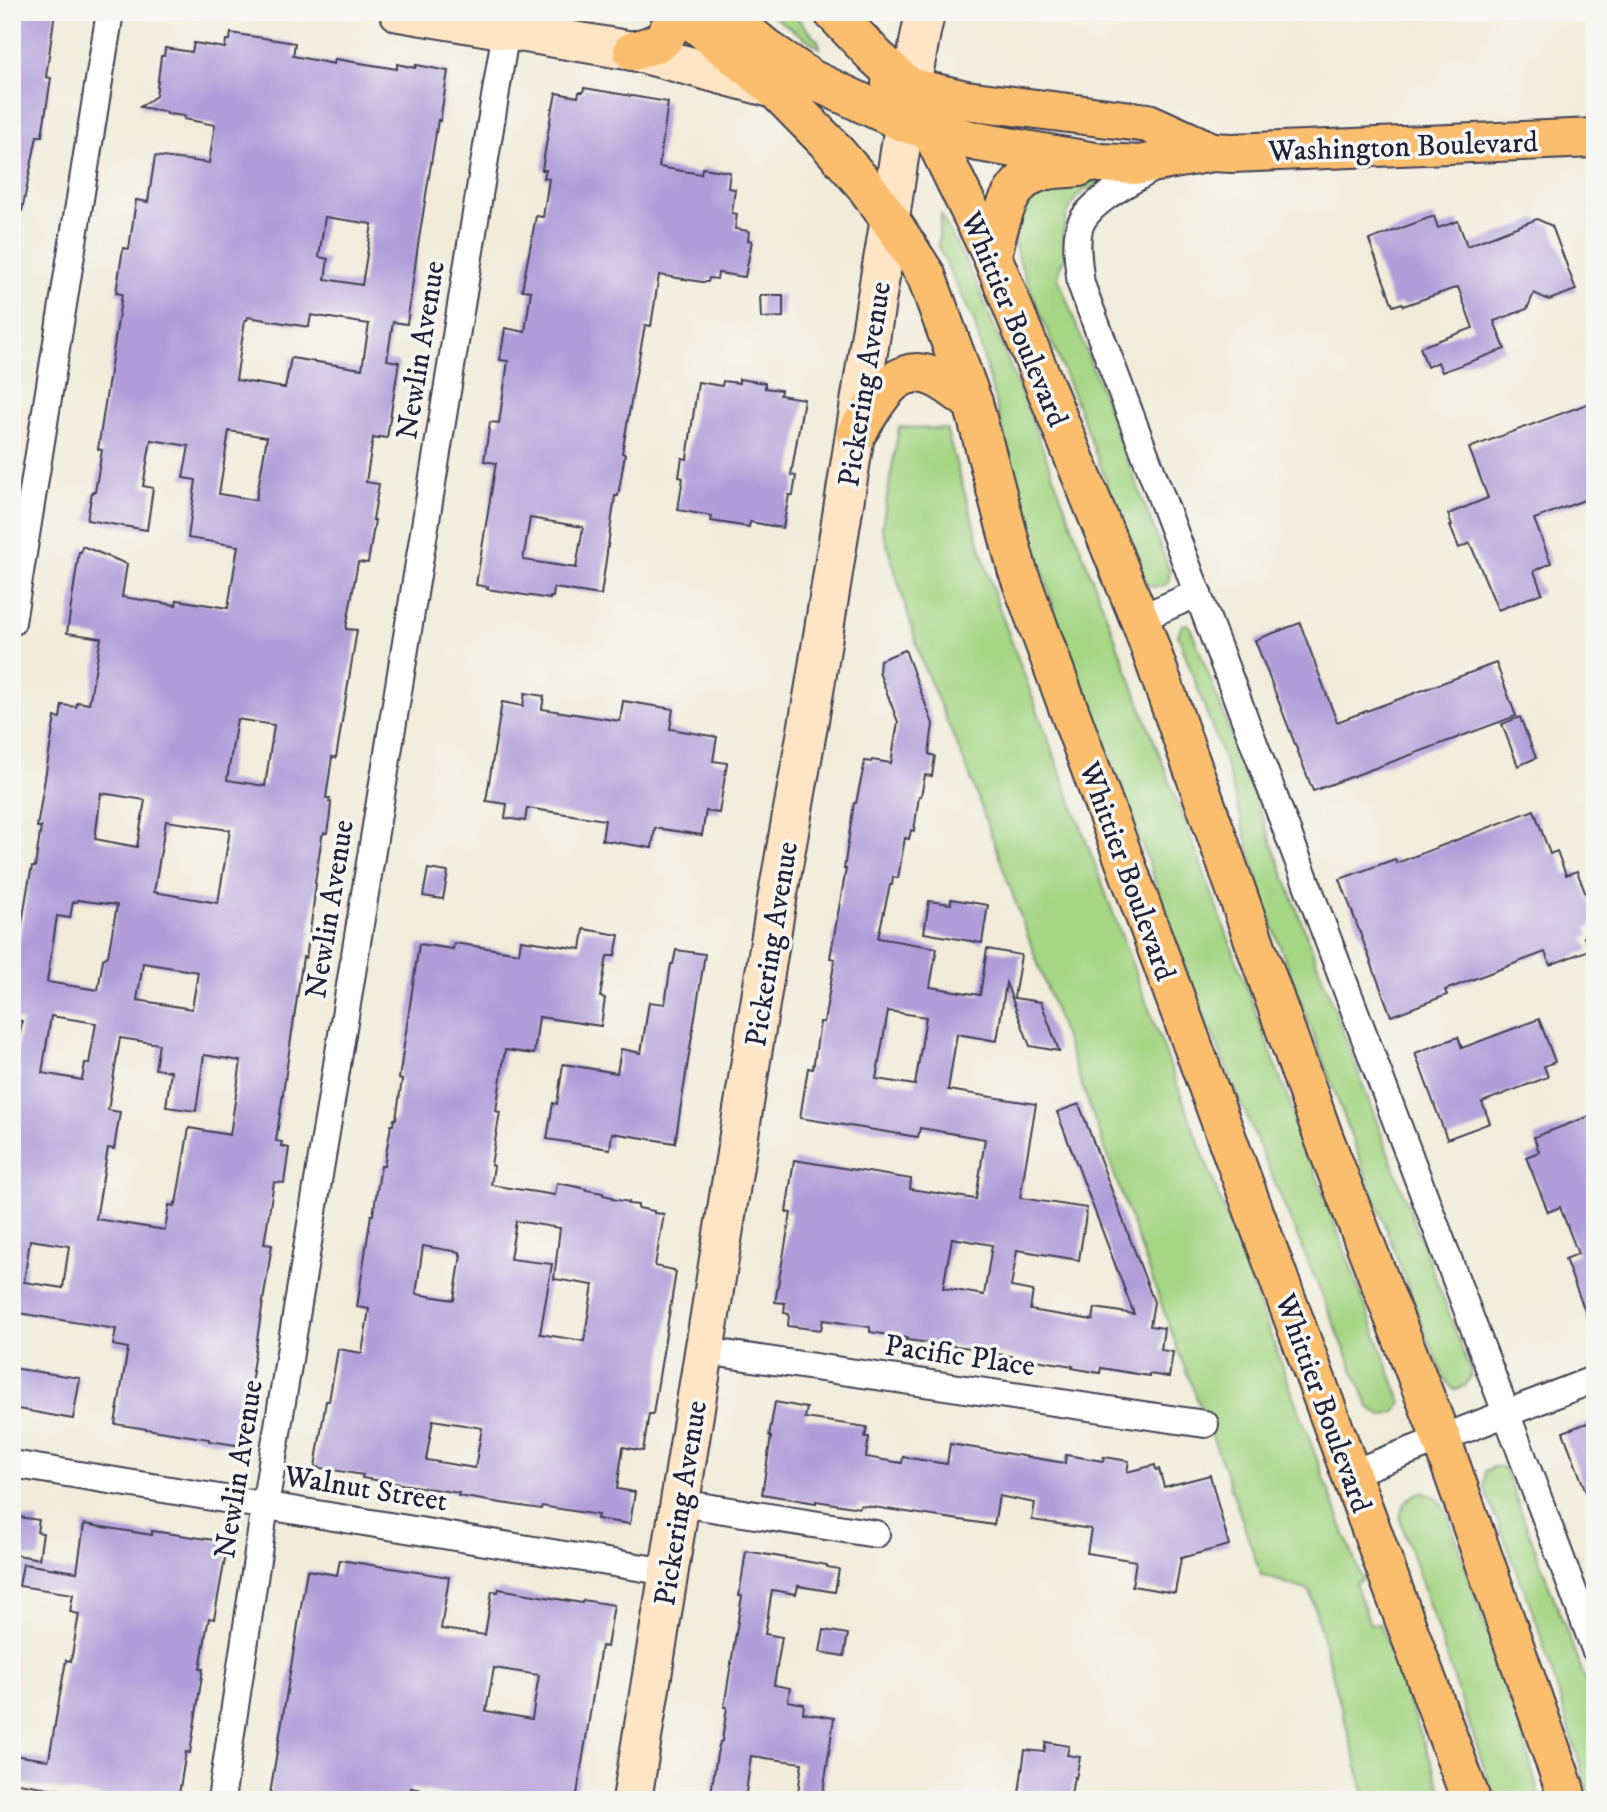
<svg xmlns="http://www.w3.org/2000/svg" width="1607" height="1812" viewBox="0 0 1607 1812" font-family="'IM FELL DW Pica',serif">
	<rect width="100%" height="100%" fill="#f6f6f2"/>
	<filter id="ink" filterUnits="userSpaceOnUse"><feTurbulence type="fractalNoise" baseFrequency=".0143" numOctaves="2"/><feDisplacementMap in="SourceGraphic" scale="14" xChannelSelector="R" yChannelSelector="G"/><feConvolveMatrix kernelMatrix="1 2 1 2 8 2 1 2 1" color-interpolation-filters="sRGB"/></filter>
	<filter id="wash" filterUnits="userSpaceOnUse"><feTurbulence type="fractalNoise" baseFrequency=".00686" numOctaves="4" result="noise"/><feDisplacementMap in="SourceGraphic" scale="28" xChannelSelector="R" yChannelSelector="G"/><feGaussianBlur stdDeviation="1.57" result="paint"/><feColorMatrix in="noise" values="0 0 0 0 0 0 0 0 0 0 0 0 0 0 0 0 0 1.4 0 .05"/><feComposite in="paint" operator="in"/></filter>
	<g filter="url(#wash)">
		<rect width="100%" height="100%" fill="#f1ecda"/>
		<g fill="#a5d684" stroke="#647c60" stroke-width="2">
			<polygon points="767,12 792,12 819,42 820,48"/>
			<path d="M1072,179L1103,183L1085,190L1076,198L1066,215L1063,236L1067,256L1061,264L1058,277L1170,572L1168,583C1158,589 1153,588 1144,582L1076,401L1024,274L1012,236L1028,197Z"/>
			<polygon points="941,215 976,282 1033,423 1185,822 1401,1402 1396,1412 1382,1416 1369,1407 1193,988 1119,780 1058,622 1020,496 974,321 938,246"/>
			<polygon points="899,427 946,429 995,597 1362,1580 1355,1583 1370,1624 1380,1624 1445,1800 1366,1800 1310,1591 1261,1575 1224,1467 1179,1353 968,771 923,665 882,527"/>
			<path d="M1187,624L1191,629L1211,681L1471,1373C1469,1384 1465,1388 1454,1389L1447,1383L1426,1335L1264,903L1228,771L1178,635L1182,625Z"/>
			<polygon points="1493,1467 1504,1467 1595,1706 1595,1800 1590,1800 1582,1771 1535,1617 1484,1487 1485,1471"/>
			<path d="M1422,1492L1436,1497L1448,1515L1526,1747L1540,1800H1495L1400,1519C1403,1503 1406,1497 1422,1492Z"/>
		</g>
		<g id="blocks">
			<g fill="#b09dd9" fill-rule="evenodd">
				<polygon points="12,12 55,12 46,77 51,78 42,136 37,136 22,211 12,210"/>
				<path d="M231,33L295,43L293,56L334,64L335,59L397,69V64L415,68L416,65L448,71L440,121L438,120L418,245L407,324L393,322L387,360L399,362L387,438L379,437V439L373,438L366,482L379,484L373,520H375L368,563L358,562L346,629L357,630L336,758L332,757L326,798H330L329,802H331L330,815L327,833H324L322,836L315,883L316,884L310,932L306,958L303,957L276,1141L282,1142L281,1146L289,1148L284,1183L274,1182L264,1244L272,1245L252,1371H253L248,1404H250V1410L243,1446L209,1441V1439L115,1424L128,1348L113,1345L116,1329L12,1312V1080L22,1021L12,1019V984L28,886L32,867H35L41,827H37L55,717L60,718L62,705L76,707L77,702L89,704L101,638L67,633L79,552H81L82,546L127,564L122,597L176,605L177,600L228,608L238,546L188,538L196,480L183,478L189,446L151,440L143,486L153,488L147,530L87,520L92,492H95L102,450L98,449L122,294L116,293L123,248L129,249L136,200L148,202L155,156L209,163L215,125L184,119L185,116L167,114V112L140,107L156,96L161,56H164L165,48L192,52L194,43L225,48L226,40H230ZM325,217L372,224L362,285L325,279L328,259L319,257ZM311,315L369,324L362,369L291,358L285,388L236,380L245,320H247L248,317L309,327ZM229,431L267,437L256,500L219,494ZM237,719L274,725L265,786L227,780ZM101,793L145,800L137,847L95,839ZM166,821L230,830L218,903L154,892ZM77,900L117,905L108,956L103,959L98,990L47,982L57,916L70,918L73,902H77ZM143,963L198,972L192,1009L137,1000ZM51,1016L96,1023L89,1064L85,1063L82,1080L42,1073ZM120,1038L159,1044L155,1069L171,1071L166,1107L196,1111L204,1055L241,1061L230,1135L189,1128L176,1204L175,1203L174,1206L169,1205L165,1230L96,1219L108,1148L114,1149L120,1112L108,1110ZM30,1240L69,1246L63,1288L24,1282Z"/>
				<path d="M584,88L668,102L659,167L701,174L702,168L730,172L728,188L735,189L732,213L737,214L735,229L749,231L748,240L752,241L745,277L718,273L717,279L709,278L708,282H702L659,275L651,326L645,325L634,385L622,453L625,454L618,496H615L601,595L554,588L553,597H550V599L487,589L488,587L476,585L496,463L484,461L490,422L499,423L508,361L500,360L505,328L525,332L531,291L522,290L536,216L543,217L549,179L544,178L546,170H542L552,108H553L556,93L578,97L579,92H583ZM530,518L583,527L576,568L523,560Z"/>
				<polygon points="1434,216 1438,228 1458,221 1467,246 1537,219 1552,226 1576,290 1549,300 1534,293 1527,309 1494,321 1505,349 1442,372 1438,362 1427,367 1420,347 1473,328 1458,287 1403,306 1402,303 1393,306 1369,240"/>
				<polygon points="760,295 783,295 783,317 761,318"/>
				<polygon points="739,379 765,383 765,388 781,390 780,395 804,399 791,475 796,476 793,495 789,495 783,528 750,522 749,527 711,521 712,516 678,510 683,478 679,477 682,458 687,459 698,382 722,386 723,381 739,383"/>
				<polygon points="1595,401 1595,496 1534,519 1551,563 1534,571 1542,593 1498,610 1470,543 1459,548 1450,526 1452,525 1448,514 1488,498 1469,448"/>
				<polygon points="1300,623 1337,722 1496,663 1516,716 1313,791 1255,640"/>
				<path d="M905,650L933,724L929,754L935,756L932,776L925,775L921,796H919L914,831L911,830L909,839L905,838L898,878L893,877L892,885H890L878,938L937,948L930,987L980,995L987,949L1021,955L1014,998L1041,1002L1059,1051L1030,1046L1006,983L997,1041L957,1034L948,1090L1036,1104L1020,1198L1087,1208L1079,1260L1017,1250L1011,1287L1033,1291L1030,1310L1093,1320L1095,1308L1134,1314L1057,1112L1079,1104L1154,1302L1150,1326L1164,1328L1161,1350L1173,1352L1169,1377L1149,1374V1376L1101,1368L1100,1373L1072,1368L1073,1366L979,1351L980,1349L906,1340L907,1338L870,1332V1327L823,1320L821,1330L788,1326L789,1314L784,1313L785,1303L775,1302L791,1213L786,1212L794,1160L911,1179L910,1189L976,1199L985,1139L920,1128L918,1137L800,1118L808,1068L813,1069L820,1022H824L835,959L830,958L846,869H844L854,803H856L865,761L871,762L872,760L891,763L898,722L879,672L880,660ZM888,1011L926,1017L915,1085L876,1079ZM952,1238L992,1245L984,1295L943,1288Z"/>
				<polygon points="525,693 544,696 542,709 620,721 623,701 673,709 670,729 717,737 713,761 727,763 719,813 706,811 702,835 655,828 652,848 602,840 605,820 527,808 525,821 505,818 507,804 486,801 502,702 523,706"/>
				<polygon points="1520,717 1536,758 1518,766 1502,724"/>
				<polygon points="1534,810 1550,854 1557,851 1566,875 1577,871 1595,919 1595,925 1586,928 1589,936 1584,937 1589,950 1550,965 1545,952 1445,990 1447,995 1391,1016 1340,879 1395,859 1397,863"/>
				<polygon points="428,869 448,872 443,899 423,896"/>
				<polygon points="951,899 988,905 982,943 924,933 929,901 951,904"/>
				<path d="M584,929L619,935L615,956H607L600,997L605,998L601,1026L539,1017L534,1054L505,1050L496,1111L500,1112L491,1165L494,1166L491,1185L555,1195L557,1183L578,1187L586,1189V1190L603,1193V1195L612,1197V1199L629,1202L628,1204L638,1205V1208L654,1211V1213L664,1214L655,1266L674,1270V1271L676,1272L653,1414H649L643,1451L623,1447L617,1489L635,1492L630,1524L597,1519L598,1515L542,1506L541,1509L501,1503L458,1496L459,1493L362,1478L363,1475L315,1467L326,1401H329L338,1349L362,1353L369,1309L357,1307L371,1215H373L381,1166H384L391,1125H393L394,1119H396L402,1080L399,1079L419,944L453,949L454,943L519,953L521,940L581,949ZM516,1221L560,1228L554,1279L593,1285L584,1341L540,1334L552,1264L510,1259ZM423,1246L460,1252V1255H461L454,1300L416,1294ZM433,1420L482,1428L475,1468L426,1460Z"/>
				<polygon points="676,950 705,954 675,1143 612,1133 610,1149 547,1139 553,1103 557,1104 563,1064 617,1073 621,1049 641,1053 649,1002 665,1004 671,964 673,964"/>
				<polygon points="1539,1019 1555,1062 1544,1066 1548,1077 1482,1102 1490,1123 1447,1139 1415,1053 1458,1037 1462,1048"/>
				<polygon points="1595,1114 1595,1332 1593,1332 1565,1259 1578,1254 1560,1207 1548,1212 1526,1157 1539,1152 1534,1137"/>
				<polygon points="12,1368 80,1378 73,1419 12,1408"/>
				<polygon points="775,1402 807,1408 805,1418 867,1427 865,1437 869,1437 866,1457 902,1463 903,1457 947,1464 950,1444 1065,1463 1066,1455 1103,1461 1104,1457 1129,1461 1127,1472 1155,1465 1156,1470 1159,1469 1164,1487 1210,1475 1229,1545 1181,1558 1175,1593 1132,1586 1136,1561 1087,1553 1091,1529 1032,1520 1035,1503 999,1496 994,1525 860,1505 859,1508 816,1501 816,1503 762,1494 771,1437 769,1436"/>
				<polygon points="1595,1420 1595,1510 1593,1510 1563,1432"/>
				<polygon points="12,1516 39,1520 37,1532 43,1533 39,1559 12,1554"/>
				<polygon points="84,1524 152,1535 152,1531 228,1542 214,1619 209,1618 207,1628 200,1669 203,1669 190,1753 186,1752 178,1800 122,1800 12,1782 12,1755 48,1760 49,1759 66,1660 71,1661 79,1614 70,1612 73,1594 19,1586 23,1564 77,1572"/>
				<polygon points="746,1551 827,1565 827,1567 839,1569 835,1592 798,1586 796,1594 772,1590 765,1634 782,1637 774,1685 790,1688 788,1701 804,1704 803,1713 834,1718 822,1800 797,1800 802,1763 751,1756 745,1800 710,1800 717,1754 720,1742 722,1741 727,1707 724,1707 742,1596 739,1596"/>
				<path d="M340,1560L449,1577L441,1629L485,1635L492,1591L498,1592L499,1589L582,1603L583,1600L614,1605L607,1647L601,1646L576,1800H477L411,1788L409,1800H269L307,1570L337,1575ZM494,1668L539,1675L532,1719L486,1711Z"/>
				<polygon points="824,1630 848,1634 844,1656 820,1652"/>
				<polygon points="1046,1742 1069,1746 1067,1755 1080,1757 1076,1778 1074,1777 1070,1800 1018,1800 1025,1750 1044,1752"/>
			</g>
		</g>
	</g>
	<g filter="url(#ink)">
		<use href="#blocks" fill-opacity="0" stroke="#414053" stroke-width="2"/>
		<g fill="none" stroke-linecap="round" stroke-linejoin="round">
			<g stroke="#414053" stroke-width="30">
				<g id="street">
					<path d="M1159,165C1136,179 1085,202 1079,229C1075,246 1079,266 1081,284L1595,1649"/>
					<polyline points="1139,619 1198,593"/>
					<polyline points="12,622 110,12"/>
					<polyline points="705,1351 1205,1424"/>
					<polyline points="12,1464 668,1572"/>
					<polyline points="1350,1474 1595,1379"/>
					<polyline points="680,1503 876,1534"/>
					<polyline points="221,1800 265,1506 506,30"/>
				</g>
			</g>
			<g stroke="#414053" stroke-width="42">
				<g id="secondary">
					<polyline points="399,12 633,51 775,89"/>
					<path d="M632,1800L775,911L815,686L880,277C893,208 900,139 914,70C918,51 920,31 926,12"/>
				</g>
			</g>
			<g stroke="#414053" stroke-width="42">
				<g id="primary">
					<polyline points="682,12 775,89 829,144 864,184 891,221 926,275 973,403 1017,569 1471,1800"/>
					<polyline points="722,12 767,49 811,79 905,123 930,130 979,142 1101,163 1140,165 1212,152 1232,153 1595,138"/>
					<polyline points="833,12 876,57 910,88 992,256 1142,625 1325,1141 1441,1438 1564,1787 1567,1800"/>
					<path d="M633,51C660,43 669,42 673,12"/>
					<polyline points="891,83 966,100 1148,123 1212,152"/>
					<path d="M992,256C999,227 1006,181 1040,172C1052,168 1066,169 1079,167"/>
					<path d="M856,434C875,406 894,358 936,378C949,384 961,395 973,403"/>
				</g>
			</g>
			<use href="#street" stroke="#fff" stroke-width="26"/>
			<use href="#secondary" stroke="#fde5c5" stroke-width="38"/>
			<use href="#primary" stroke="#fabe6e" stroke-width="38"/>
		</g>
	</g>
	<g text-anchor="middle" stroke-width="7" stroke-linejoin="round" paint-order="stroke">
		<g font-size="30" fill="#22223b" stroke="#f6f6f2">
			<text transform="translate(1403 146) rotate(-2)" y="10">Washington Boulevard</text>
			<text transform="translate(1015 319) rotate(67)" y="10">Whittier Boulevard</text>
			<text transform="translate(420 350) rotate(-81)" y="10">Newlin Avenue</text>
			<text transform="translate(864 384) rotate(-81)" y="10">Pickering Avenue</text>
			<text transform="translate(1128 871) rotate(70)" y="10">Whittier Boulevard</text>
			<text transform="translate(329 909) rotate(-81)" y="10">Newlin Avenue</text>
			<text transform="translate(771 944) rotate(-81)" y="10">Pickering Avenue</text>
			<text transform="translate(960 1355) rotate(8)" y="10">Pacific Place</text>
			<text transform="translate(1324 1403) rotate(70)" y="10">Whittier Boulevard</text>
			<text transform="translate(238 1469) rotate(-81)" y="10">Newlin Avenue</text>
			<text transform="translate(366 1488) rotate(9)" y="10">Walnut Street</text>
			<text transform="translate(680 1503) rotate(-81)" y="10">Pickering Avenue</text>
		</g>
	</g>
	<rect width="1607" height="1812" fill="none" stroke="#f6f6f2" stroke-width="42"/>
</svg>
